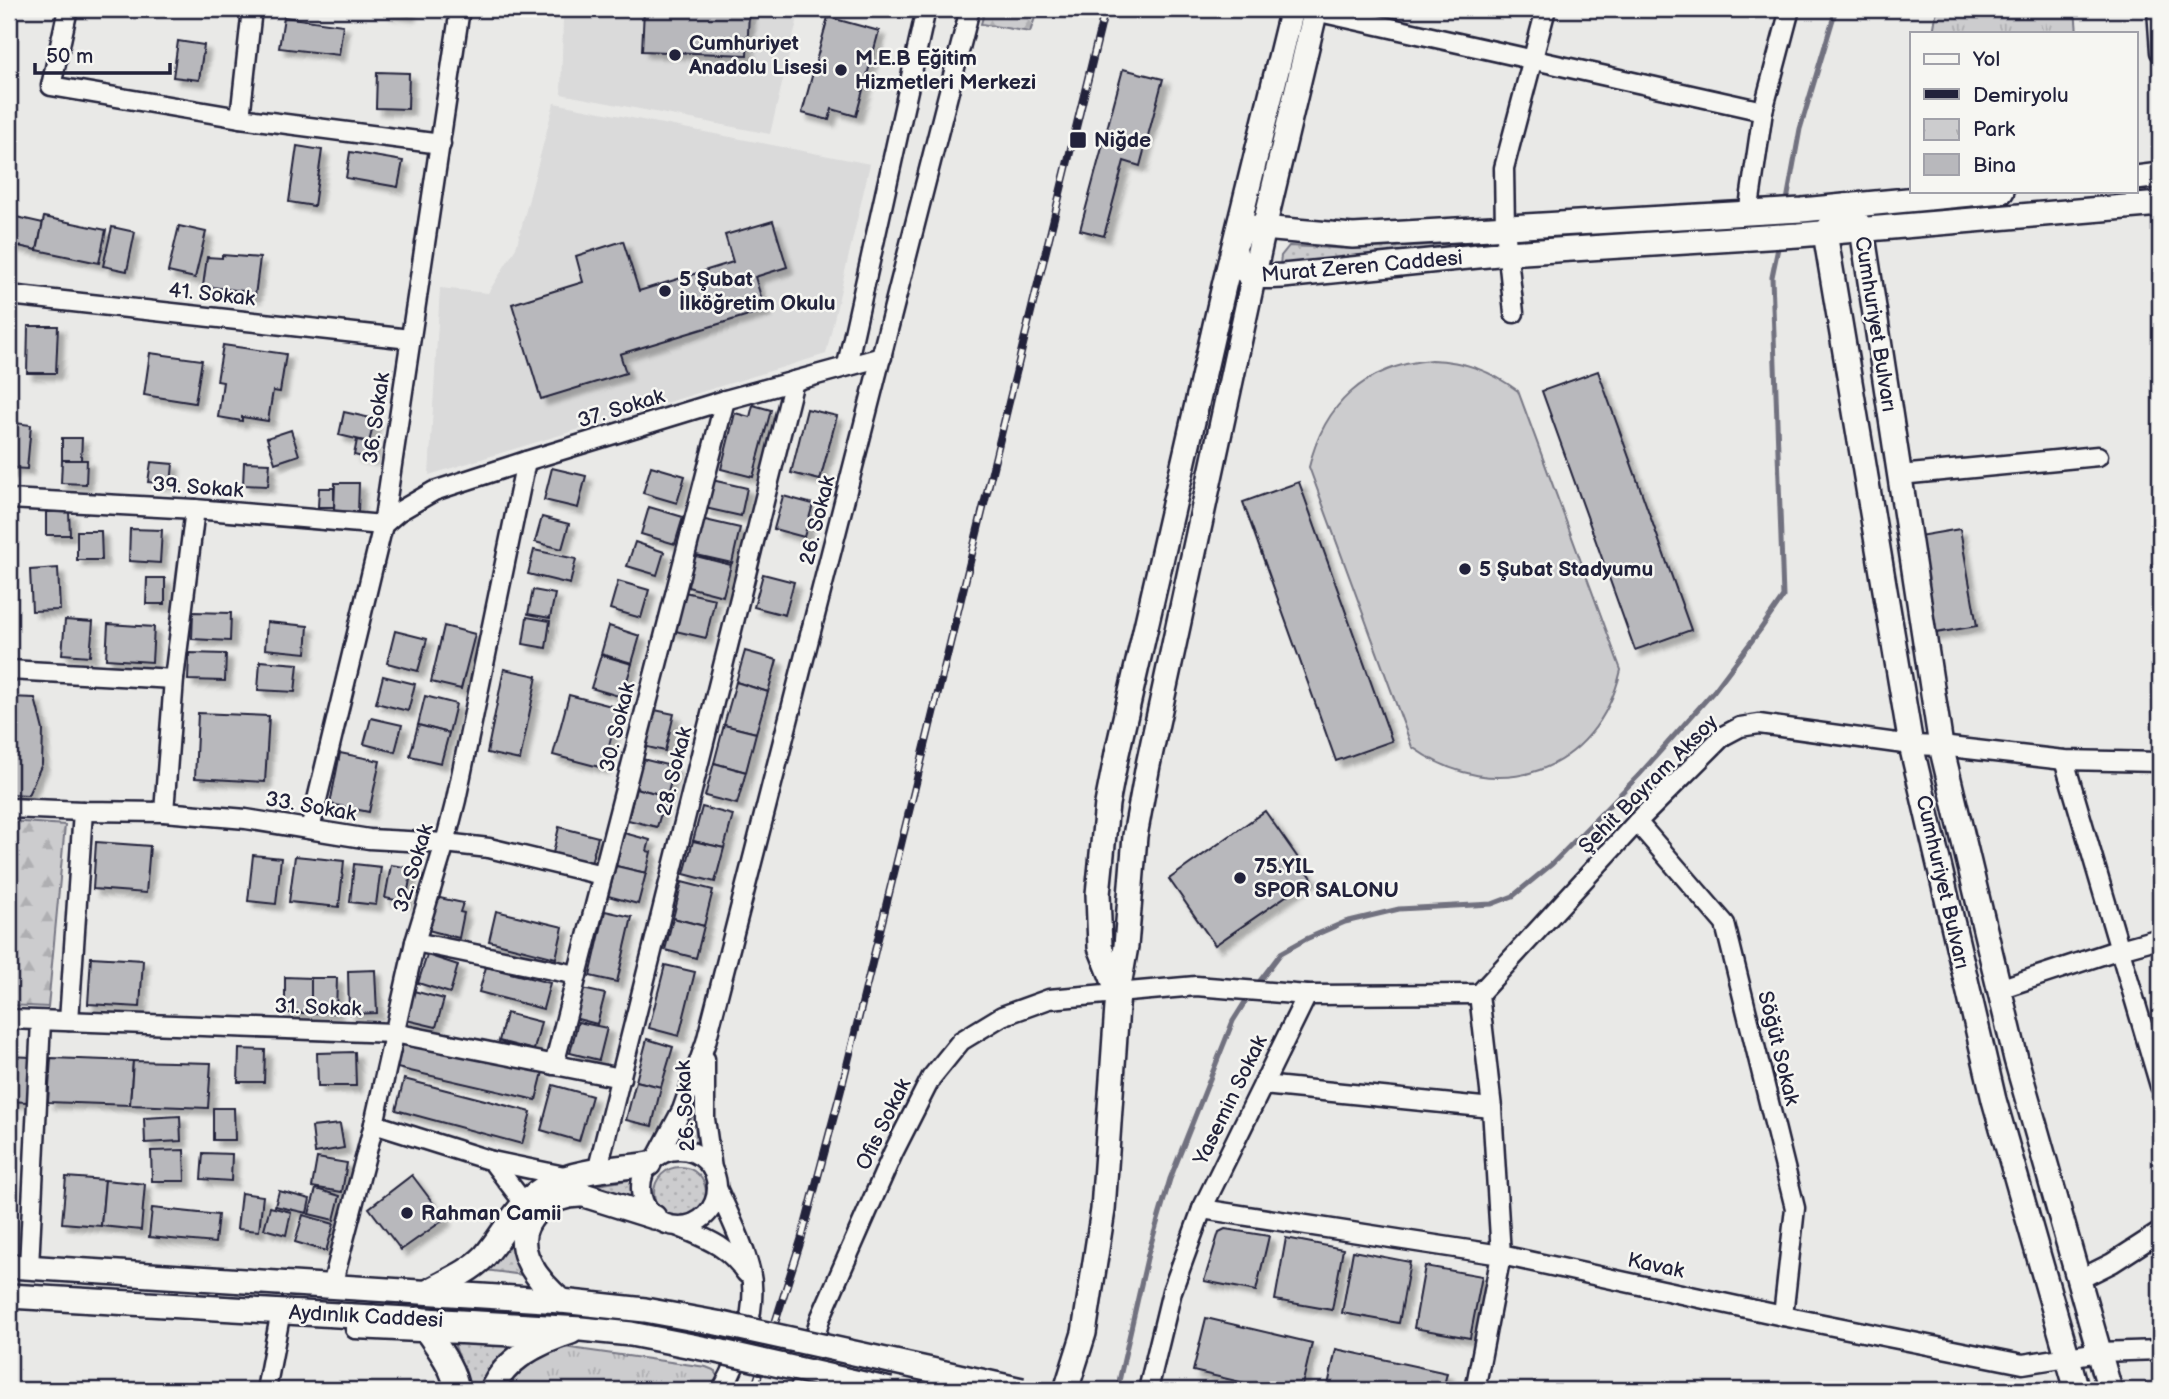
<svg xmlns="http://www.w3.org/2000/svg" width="2169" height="1399" viewBox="0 0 2169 1399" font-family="'Balsamiq Sans',sans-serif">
	<defs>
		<pattern id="grass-dots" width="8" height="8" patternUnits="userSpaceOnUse" patternTransform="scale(1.75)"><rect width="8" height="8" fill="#ccccce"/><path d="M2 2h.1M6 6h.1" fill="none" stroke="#afafb2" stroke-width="1.8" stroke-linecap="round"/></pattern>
		<pattern id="forest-firs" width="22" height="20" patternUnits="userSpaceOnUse" patternTransform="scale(1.75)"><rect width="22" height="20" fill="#ccccce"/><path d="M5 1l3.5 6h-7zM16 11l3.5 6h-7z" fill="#afafb2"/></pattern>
		<pattern id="park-tufts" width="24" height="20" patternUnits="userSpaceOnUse" patternTransform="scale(1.75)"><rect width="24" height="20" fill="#ccccce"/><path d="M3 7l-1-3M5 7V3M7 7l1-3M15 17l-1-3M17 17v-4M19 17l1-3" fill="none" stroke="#afafb2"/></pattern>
		<filter id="shadow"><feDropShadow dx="6" dy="6" stdDeviation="2" flood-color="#0004"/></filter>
	</defs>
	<rect width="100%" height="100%" fill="#e9e9e7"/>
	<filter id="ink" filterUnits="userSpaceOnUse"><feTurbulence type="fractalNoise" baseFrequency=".0143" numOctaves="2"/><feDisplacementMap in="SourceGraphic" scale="14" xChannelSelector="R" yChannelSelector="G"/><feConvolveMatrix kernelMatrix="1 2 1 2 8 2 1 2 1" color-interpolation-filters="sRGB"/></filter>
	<g filter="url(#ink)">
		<g fill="#dadada">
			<polygon points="590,9 800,9 770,134 561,94 563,17"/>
			<polygon points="554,103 870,164 826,354 429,475 440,288 488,293 516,248"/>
		</g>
		<g fill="url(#grass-dots)" stroke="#777784" stroke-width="2">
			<polygon points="1480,242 1480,246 1280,265 1281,256 1289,246 1354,249"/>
			<polygon points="695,1110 697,1147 679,1145"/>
			<circle cx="680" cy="1193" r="26"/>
			<polygon points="635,1179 633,1202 584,1187"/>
			<polygon points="510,1239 515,1241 518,1262 523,1275 485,1270 503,1253"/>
			<polygon points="452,1337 519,1341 489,1368 479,1387 469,1387"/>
		</g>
		<g fill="url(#forest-firs)" stroke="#777784" stroke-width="2">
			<polygon points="985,9 1038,9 1030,32 981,24"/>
			<polygon points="9,821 65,825 48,1007 9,1005"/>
		</g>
		<g fill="url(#park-tufts)" stroke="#777784" stroke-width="2">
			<polygon points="1937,9 2075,9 2077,33 1933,33"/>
			<polygon points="549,1345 706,1367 716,1371 718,1382 711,1390 497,1390"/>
		</g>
		<path fill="#ccccce" stroke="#777784" stroke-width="2" d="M1431,360C1465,361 1491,371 1518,391L1621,670C1597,773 1497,808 1412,747L1309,467C1324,404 1365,366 1431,360Z"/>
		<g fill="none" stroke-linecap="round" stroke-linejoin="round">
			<g stroke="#71717f" stroke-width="5">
				<polyline points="1786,206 1800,129 1836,9"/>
				<polyline points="1256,986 1281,953 1306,939 1345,922 1399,909 1492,904 1513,896 1552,864 1639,775 1714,691 1760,630 1783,597 1772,277 1779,243"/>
				<polyline points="1117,1390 1148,1254 1170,1179 1233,1021 1250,994"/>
			</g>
		</g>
		<g fill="#b8b8bc" stroke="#22223b" stroke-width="2" filter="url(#shadow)">
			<polygon points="386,9 410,9 409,15 385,12"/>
			<polygon points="644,9 749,12 747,55 642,51"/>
			<polygon points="284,17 343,25 339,55 279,48"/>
			<polygon points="828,17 879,31 856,116 832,109 829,120 802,113"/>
			<polygon points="178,41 204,45 199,80 173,77"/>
			<polygon points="1123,69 1163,79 1140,166 1124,161 1104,236 1080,230"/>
			<polygon points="377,72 409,73 408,109 376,108"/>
			<polygon points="297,146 322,150 314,206 289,202"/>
			<polygon points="350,152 403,161 398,187 346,178"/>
			<polygon points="12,216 43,223 37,250 9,244"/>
			<polygon points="44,217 106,230 99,263 37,250"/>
			<polygon points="773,221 787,267 755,277 765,310 620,354 626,373 541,399 512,304 583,282 576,256 623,241 639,291 733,262 725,235"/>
			<polygon points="179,226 206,232 195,278 168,272"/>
			<polygon points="112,227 135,232 127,271 103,266"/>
			<polygon points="222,255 260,258 255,296 242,295 242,291 203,286 207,257 222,258"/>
			<polygon points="28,326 58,326 56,373 27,373"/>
			<polygon points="223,345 286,354 280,392 273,391 268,421 242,417 242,421 218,417 223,382 217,381"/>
			<polygon points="150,353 202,360 195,403 144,395"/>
			<polygon points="1598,371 1691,630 1635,650 1542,391"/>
			<polygon points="753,405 771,410 753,477 721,469 735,413 750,417"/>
			<polygon points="807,409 837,416 820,480 791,473"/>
			<polygon points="344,412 375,419 369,442 339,435"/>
			<polygon points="9,419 16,419 15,423 31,425 27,469 12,468 11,473 9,473"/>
			<polygon points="291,430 299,455 275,463 267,438"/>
			<polygon points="62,438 82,438 81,460 62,460"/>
			<polygon points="357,440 375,444 371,459 354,455"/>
			<polygon points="62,460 87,460 86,484 61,483"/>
			<polygon points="151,462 173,464 171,484 148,482"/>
			<polygon points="244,462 270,463 268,486 243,485"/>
			<polygon points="651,466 685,476 677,503 643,493"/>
			<polygon points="552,468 586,476 578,508 544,500"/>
			<polygon points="712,480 747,488 741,516 705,508"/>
			<polygon points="1299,482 1392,741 1336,761 1243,502"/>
			<polygon points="335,483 359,483 358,512 334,511"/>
			<polygon points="319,488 334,488 334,507 318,507"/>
			<polygon points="783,496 813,504 804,537 774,529"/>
			<polygon points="649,507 683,517 675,544 641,534"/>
			<polygon points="46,512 69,512 70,535 46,535"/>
			<polygon points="542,517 569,524 562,549 535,542"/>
			<polygon points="701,519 740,528 732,563 692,554"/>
			<polygon points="130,529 162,530 160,563 129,561"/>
			<polygon points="1960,529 1977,626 1930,634 1913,537"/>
			<polygon points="77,531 101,531 102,560 77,560"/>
			<polygon points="635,542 664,552 657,575 627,566"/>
			<polygon points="534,550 576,559 570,584 528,574"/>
			<polygon points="692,555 731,565 723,596 684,586"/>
			<polygon points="58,568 60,610 32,611 30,570"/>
			<polygon points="763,574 794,582 785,615 754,607"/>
			<polygon points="147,578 165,578 165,604 146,604"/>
			<polygon points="618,581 649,590 641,618 610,609"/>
			<polygon points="533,590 555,594 550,618 528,614"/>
			<polygon points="680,591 715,599 706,638 671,630"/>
			<polygon points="193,612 231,613 230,641 192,639"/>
			<polygon points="527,617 550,621 546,648 523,644"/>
			<polygon points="65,620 93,622 90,656 62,654"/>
			<polygon points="267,622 308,626 306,653 265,649"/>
			<polygon points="108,624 154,627 152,662 106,659"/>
			<polygon points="444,626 475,634 461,689 431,682"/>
			<polygon points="609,626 640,636 632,663 601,654"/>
			<polygon points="395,631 427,639 418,671 387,663"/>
			<polygon points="745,651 777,660 768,692 736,682"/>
			<polygon points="189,653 226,654 225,681 188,680"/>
			<polygon points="601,655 632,664 622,697 591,688"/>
			<polygon points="260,661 298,664 295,692 258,690"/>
			<polygon points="504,669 537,676 520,760 487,753"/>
			<polygon points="383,676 415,684 408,711 376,703"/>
			<polygon points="736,682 768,692 756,733 724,725"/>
			<polygon points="569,695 619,708 603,768 553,755"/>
			<polygon points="425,696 456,704 449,733 418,725"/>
			<polygon points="9,697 35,698 43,730 42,764 28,795 9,794"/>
			<polygon points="650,709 674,714 665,751 643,746"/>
			<polygon points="198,713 269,716 265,782 195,778"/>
			<polygon points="371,718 402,725 395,752 364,744"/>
			<polygon points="418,725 449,733 441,763 410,756"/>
			<polygon points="724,725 756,733 746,772 714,763"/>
			<polygon points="340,753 380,761 369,812 330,804"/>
			<polygon points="638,758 675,767 667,796 631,787"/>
			<polygon points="714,763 746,772 737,804 705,796"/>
			<polygon points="636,788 666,796 657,827 628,820"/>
			<polygon points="702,807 733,815 724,848 693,841"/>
			<polygon points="1265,811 1312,878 1215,945 1169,879"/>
			<polygon points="559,827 598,837 591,863 553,853"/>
			<polygon points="624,833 650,840 647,851 651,852 646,873 616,866"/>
			<polygon points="693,841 724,848 715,882 684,874"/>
			<polygon points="96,842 150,846 146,893 93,889"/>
			<polygon points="253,855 281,858 276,904 248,901"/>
			<polygon points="295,856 344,861 339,907 289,902"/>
			<polygon points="354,864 381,867 376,905 350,902"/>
			<polygon points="391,865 412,868 406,902 385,898"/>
			<polygon points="616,866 646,873 638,904 608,896"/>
			<polygon points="682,882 713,890 704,926 673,918"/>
			<polygon points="435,897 463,903 460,912 464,913 459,938 428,930"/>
			<polygon points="496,911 563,927 556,958 489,941"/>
			<polygon points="605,911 632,917 617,982 590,976"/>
			<polygon points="673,918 704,926 696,958 665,950"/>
			<polygon points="427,955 458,965 450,993 418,983"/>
			<polygon points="91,957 143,960 140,1007 88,1004"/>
			<polygon points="665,965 695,972 679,1036 649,1028"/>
			<polygon points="486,967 550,983 543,1009 479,992"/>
			<polygon points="375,970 377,1013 349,1014 348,971"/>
			<polygon points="285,977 311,978 311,1013 285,1013"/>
			<polygon points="311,978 337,978 336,1013 311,1013"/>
			<polygon points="578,988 605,994 597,1024 570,1017"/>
			<polygon points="410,990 444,999 436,1027 402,1019"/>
			<polygon points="506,1013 541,1022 534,1050 499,1041"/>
			<polygon points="578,1022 607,1028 599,1060 570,1053"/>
			<polygon points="647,1039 673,1047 661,1087 636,1081"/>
			<polygon points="403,1040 543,1072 536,1100 397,1068"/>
			<polygon points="239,1049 265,1050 264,1082 238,1082"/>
			<polygon points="355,1052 356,1086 318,1086 317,1053"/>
			<polygon points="9,1056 31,1057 27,1102 9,1101"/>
			<polygon points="51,1058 133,1061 130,1105 48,1102"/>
			<polygon points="133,1061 211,1063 208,1108 130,1105"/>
			<polygon points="404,1079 531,1112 522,1144 396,1110"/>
			<polygon points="636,1081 661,1087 652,1126 626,1120"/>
			<polygon points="553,1085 592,1096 579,1141 541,1130"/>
			<polygon points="213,1108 234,1108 235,1140 213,1140"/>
			<polygon points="180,1116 181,1141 145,1143 144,1118"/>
			<polygon points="340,1124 344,1148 315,1153 312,1127"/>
			<polygon points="184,1150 185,1181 152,1181 151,1151"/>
			<polygon points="203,1153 232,1154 231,1181 201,1179"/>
			<polygon points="317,1158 347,1163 342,1192 312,1187"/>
			<polygon points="412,1175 445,1219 401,1250 369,1208"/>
			<polygon points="66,1177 105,1180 101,1226 62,1223"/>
			<polygon points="105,1180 145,1184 141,1230 101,1226"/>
			<polygon points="316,1189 340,1196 334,1220 309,1214"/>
			<polygon points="279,1191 310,1199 307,1213 275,1206"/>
			<polygon points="241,1193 263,1196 259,1231 237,1229"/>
			<polygon points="270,1207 291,1212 286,1235 264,1229"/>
			<polygon points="152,1208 218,1215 215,1243 149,1237"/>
			<polygon points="303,1215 334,1224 326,1251 295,1242"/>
			<polygon points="1225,1229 1269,1236 1256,1291 1204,1281 1219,1232"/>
			<polygon points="1286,1238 1343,1249 1332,1310 1275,1300"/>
			<polygon points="1353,1251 1410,1262 1399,1323 1342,1313"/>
			<polygon points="1425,1266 1482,1276 1470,1338 1414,1328"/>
			<polygon points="1206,1318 1312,1343 1301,1390 1275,1390 1193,1371"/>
			<polygon points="1336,1349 1447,1373 1443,1390 1327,1390"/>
		</g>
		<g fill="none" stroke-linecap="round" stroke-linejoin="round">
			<g stroke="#22223b" stroke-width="23">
				<g id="minor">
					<polyline points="68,9 51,86 240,118 441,144"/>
					<polyline points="2157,9 2160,52"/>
					<polyline points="1315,11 1763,111"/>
					<polyline points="240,118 252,9"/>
					<polyline points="1748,214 1763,111 1790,9"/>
					<polyline points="9,295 410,339"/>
					<polyline points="1514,313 1505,228 1504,168 1546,9"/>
					<polyline points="847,365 926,9"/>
					<polyline points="1900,475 2098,456"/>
					<polyline points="9,499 195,509 383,525 398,512 434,491 526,461 725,400 882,357"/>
					<polyline points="9,670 174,679"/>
					<polyline points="2064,760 2160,1086"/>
					<polyline points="9,808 83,811 164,812 246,819 369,839 445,843 489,848 602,875"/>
					<polyline points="164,812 174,679 195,509"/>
					<polyline points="1637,822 1725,924 1795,1208 1783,1316"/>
					<polyline points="310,829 383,525 460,9"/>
					<polyline points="415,942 577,975"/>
					<polyline points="1999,989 2120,949 2160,938"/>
					<polyline points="1479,994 1637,822 1723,736 1740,727 1759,724 1911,745 1941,746 2064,760 2160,762"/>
					<polyline points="9,1019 394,1033 621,1078"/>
					<polyline points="69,1021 83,811"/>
					<polyline points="705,1059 705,1119 712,1169"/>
					<polyline points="554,1065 725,400"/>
					<polyline points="1263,1085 1492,1108"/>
					<polyline points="374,1124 492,1161 569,1177"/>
					<circle cx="679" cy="1188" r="38"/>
					<polyline points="657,1157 682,1110 706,1042 970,9"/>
					<polyline points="492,1161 524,1203"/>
					<polyline points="597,1172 794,381"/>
					<path d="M717,1188C729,1215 743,1242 750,1270C759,1309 741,1357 722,1390"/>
					<polyline points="1202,1209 1501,1255 1783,1316 2023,1364 2099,1352 2160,1350"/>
					<path d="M679,1227C707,1239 728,1246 746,1273"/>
					<polyline points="29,1267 41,1021"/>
					<polyline points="2078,1280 2112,1263 2160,1232"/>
					<polyline points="332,1286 374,1124 415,942 445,843 456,800 526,461"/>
					<polyline points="355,1329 544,1338"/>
					<polyline points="266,1390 281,1311"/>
					<polyline points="800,1390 820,1319 893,1153 931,1078 961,1041 1002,1016 1049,999 1196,986 1307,995"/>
					<polyline points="1148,1390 1172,1291 1202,1209 1307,995 1479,994"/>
					<polyline points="1475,1390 1501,1255 1492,1108 1479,994"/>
				</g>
			</g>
			<g stroke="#22223b" stroke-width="28">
				<g id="major">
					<polyline points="2136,178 2160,175"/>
					<path d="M2002,191L1802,210L1353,236L1251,227L1241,233L1234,247C1241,280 1254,277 1283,276L1507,253L1798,235L2160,204"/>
					<polyline points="1118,992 1100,947 1098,894 1107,804 1117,753 1224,286 1292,9"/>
					<polyline points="9,1266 561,1301 645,1310 722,1324"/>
					<path d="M429,1291C447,1281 469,1272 484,1257C506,1232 518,1200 549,1185C578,1169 617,1169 649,1164"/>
					<polyline points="9,1296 581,1329 631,1334 722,1352"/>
					<path d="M561,1301C535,1278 504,1240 539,1210C553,1199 567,1194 584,1195L654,1217"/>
					<path d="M419,1319C433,1343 453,1363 457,1390"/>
					<path d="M492,1390C505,1358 540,1342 571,1332"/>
					<polyline points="1066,1390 1084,1333 1103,1210 1118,992 1126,946 1135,836 1148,765 1264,228 1316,9"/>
					<polyline points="2077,1390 1994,1100 1911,745 1825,233 1846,206 1862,229 1941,746 2016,1059 2110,1390"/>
				</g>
			</g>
			<use href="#minor" stroke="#f6f6f2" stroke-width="18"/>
			<use href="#major" stroke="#f6f6f2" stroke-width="23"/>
			<g stroke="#22223b" stroke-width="8">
				<polyline id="rail" points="754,1390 802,1237 842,1086 1105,9"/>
			</g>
			<use href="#rail" stroke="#f6f6f2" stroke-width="5" stroke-dasharray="16" stroke-linecap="butt"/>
			<g stroke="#22223b" stroke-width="28" stroke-linecap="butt">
				<g id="major-bridge">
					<polyline points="722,1324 1022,1390"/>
					<polyline points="722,1352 890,1390"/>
				</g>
			</g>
			<use href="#major-bridge" stroke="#f6f6f2" stroke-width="23"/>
		</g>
	</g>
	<g fill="#22223b" stroke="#f6f6f2" stroke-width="2.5">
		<circle cx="675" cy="55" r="7"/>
		<circle cx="841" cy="70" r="7"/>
		<rect x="1069" y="131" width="18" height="18" rx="3.5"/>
		<circle cx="665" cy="291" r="7"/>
		<circle cx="1465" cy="569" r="7"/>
		<circle cx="1240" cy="878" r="7"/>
		<circle cx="407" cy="1213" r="7"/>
	</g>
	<g text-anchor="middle" stroke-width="5" stroke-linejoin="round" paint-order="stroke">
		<g font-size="21" font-weight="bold" fill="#22223b" stroke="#f6f6f2" text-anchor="start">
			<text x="689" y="50">Cumhuriyet<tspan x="689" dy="24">Anadolu Lisesi</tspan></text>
			<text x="855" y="65">M.E.B Eğitim<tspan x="855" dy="24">Hizmetleri Merkezi</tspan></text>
			<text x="1094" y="147">Niğde</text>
			<text x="679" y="286">5 Şubat<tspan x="679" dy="24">İlköğretim Okulu</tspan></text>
			<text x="1479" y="576">5 Şubat Stadyumu</text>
			<text x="1254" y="873">75.YIL<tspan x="1254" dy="24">SPOR SALONU</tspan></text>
			<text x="421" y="1220">Rahman Camii</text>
		</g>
		<g font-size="21" fill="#22223b" stroke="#f6f6f2">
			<text transform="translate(1362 266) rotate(-5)" y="7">Murat Zeren Caddesi</text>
			<text transform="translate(212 294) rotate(6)" y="7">41. Sokak</text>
			<text transform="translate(1876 324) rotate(81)" y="7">Cumhuriyet Bulvarı</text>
			<text transform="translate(621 408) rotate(-17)" y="7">37. Sokak</text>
			<text transform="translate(376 418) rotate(-82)" y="7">36. Sokak</text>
			<text transform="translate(198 487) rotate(4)" y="7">39. Sokak</text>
			<text transform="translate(817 520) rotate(-76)" y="7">26. Sokak</text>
			<text transform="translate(617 727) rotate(-76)" y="7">30. Sokak</text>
			<text transform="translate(674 771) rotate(-76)" y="7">28. Sokak</text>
			<text transform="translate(1648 784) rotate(-45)" y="7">Şehit Bayram Aksoy</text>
			<text transform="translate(311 806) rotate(10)" y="7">33. Sokak</text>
			<text transform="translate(413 868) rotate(-73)" y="7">32. Sokak</text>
			<text transform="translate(1943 882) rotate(77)" y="7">Cumhuriyet Bulvarı</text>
			<text transform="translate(318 1007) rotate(2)" y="7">31. Sokak</text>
			<text transform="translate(1779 1048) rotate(76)" y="7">Söğüt Sokak</text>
			<text transform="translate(1230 1100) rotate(-64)" y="7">Yasemin Sokak</text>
			<text transform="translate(685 1106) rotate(-93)" y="7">26. Sokak</text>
			<text transform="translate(883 1124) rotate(-64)" y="7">Ofis Sokak</text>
			<text transform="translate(1656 1265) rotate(12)" y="7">Kavak</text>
			<text transform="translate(366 1316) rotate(3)" y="7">Aydınlık Caddesi</text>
		</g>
	</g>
	<rect width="2169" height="1399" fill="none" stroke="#f6f6f2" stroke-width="35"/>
	<rect x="18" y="18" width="2134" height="1364" fill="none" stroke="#22223b" stroke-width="2.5" filter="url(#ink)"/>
	<rect x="1910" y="32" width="228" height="161" fill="#f6f6f2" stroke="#a1a1a9" stroke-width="2"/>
	<rect x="1924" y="54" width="35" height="10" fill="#f6f6f2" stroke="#a1a1a9" stroke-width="2"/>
	<text x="1973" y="66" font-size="21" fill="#22223b">Yol</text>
	<rect x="1924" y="89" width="35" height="10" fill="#22223b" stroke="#a1a1a9" stroke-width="2"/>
	<text x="1973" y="102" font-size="21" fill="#22223b">Demiryolu</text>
	<rect x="1924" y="119" width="35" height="21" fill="url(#park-tufts)" stroke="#a1a1a9" stroke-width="2"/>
	<text x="1973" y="136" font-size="21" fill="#22223b">Park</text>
	<rect x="1924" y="154" width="35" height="21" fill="#b8b8bc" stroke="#a1a1a9" stroke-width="2"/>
	<text x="1973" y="172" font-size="21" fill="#22223b">Bina</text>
	<path d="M35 63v10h135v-10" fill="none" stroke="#22223b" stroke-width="3.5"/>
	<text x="46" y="63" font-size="21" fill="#22223b" stroke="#f6f6f2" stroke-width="5" paint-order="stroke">50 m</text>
</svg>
